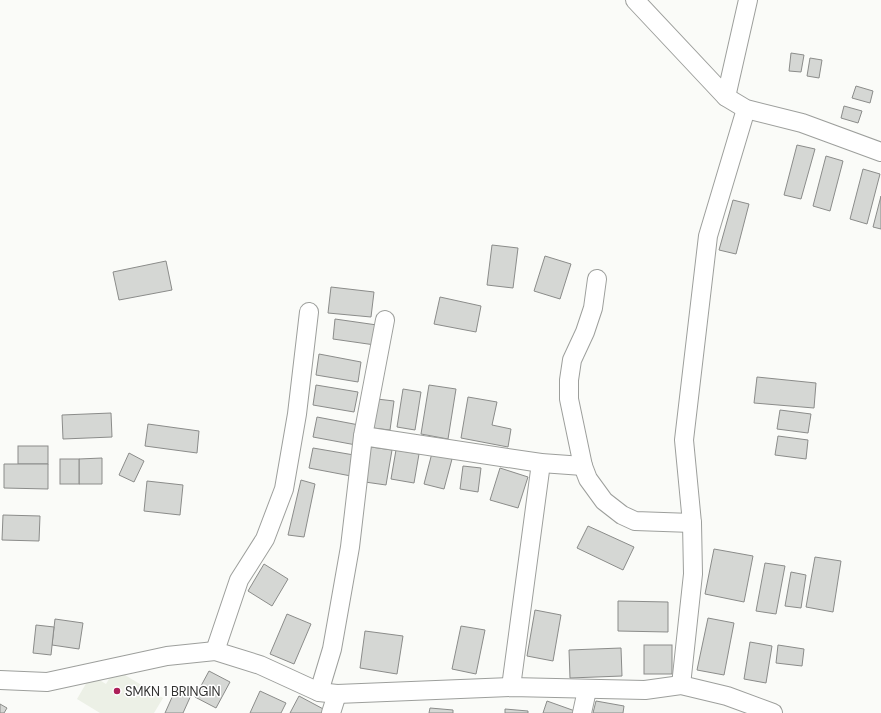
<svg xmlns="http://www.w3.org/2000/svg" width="881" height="713" viewBox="0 0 881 713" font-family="'DM Sans',sans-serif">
	<rect width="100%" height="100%" fill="#fafbf8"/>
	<polygon fill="#ecf0e6" points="115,669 163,698 154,713 100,713 77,699 91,675 106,684"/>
	<g fill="#d5d7d4" stroke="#8b8c8a">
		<polygon points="791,53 804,55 801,72 789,71"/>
		<polygon points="810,58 822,60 819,78 807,76"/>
		<polygon points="856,86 873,91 870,103 852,98"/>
		<polygon points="844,106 862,111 858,123 841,118"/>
		<polygon points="797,145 815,149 801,199 784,195"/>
		<polygon points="826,156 843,161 830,211 813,206"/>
		<polygon points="863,169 880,174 867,224 850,219"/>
		<polygon points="881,196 881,229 873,227"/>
		<polygon points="733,200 749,204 736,254 719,250"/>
		<polygon points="492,245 518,248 513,288 487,285"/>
		<polygon points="545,256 571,264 560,299 534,291"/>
		<polygon points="166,261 172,290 119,300 113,272"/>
		<polygon points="331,287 374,292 371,317 328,313"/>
		<polygon points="440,297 481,306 476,332 434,324"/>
		<polygon points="335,319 377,325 375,345 333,339"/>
		<polygon points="319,354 361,362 358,382 316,375"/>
		<polygon points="757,377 816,383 814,408 754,403"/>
		<polygon points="316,385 358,392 354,412 313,405"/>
		<polygon points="429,385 456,389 448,439 421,434"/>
		<polygon points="403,389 421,392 415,430 397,427"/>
		<polygon points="468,397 497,402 492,425 511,429 508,447 461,438"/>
		<polygon points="377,399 394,401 390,430 373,428"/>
		<polygon points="780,410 811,414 808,433 777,429"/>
		<polygon points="111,413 112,437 63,439 62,415"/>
		<polygon points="317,417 359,425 356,445 313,437"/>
		<polygon points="148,424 199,431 197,453 145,446"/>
		<polygon points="778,436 808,440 806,459 775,455"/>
		<rect x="18" y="446" width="30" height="18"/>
		<polygon points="371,447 392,450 386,485 365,482"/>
		<polygon points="313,448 354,455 351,476 309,468"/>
		<polygon points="396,450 419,454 414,483 391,479"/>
		<polygon points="129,453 144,461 134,482 119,475"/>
		<polygon points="432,453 452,459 444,489 424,484"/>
		<polygon points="102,458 102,484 79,484 79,459"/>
		<rect x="60" y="459" width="19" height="25"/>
		<polygon points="4,464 48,464 48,489 4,488"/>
		<polygon points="463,466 481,468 478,492 460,489"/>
		<polygon points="500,468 528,477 518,508 490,500"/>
		<polygon points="301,480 315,484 304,537 288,535"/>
		<polygon points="147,481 183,485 180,515 144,511"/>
		<polygon points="3,515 40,516 39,541 2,540"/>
		<polygon points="588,526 634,547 623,570 577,548"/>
		<polygon points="714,549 753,556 744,602 705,594"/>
		<polygon points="815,557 841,561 833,612 806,607"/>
		<polygon points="765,563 785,566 776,614 756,611"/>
		<polygon points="264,564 288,579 272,606 248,591"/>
		<polygon points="791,572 806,575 801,608 785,606"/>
		<polygon points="618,601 668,602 668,632 618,631"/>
		<polygon points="535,610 561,615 553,661 527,656"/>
		<polygon points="287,614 311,624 294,664 270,654"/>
		<polygon points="708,618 734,623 724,675 697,670"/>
		<polygon points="55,619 83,623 79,649 52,645"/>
		<polygon points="36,625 54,627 51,655 33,653"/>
		<polygon points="461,626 485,630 476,674 452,669"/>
		<polygon points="365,631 403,636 397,674 360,668"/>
		<polygon points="750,642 772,646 766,683 744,679"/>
		<rect x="644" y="645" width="28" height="29"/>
		<polygon points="778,645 804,649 802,666 776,663"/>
		<polygon points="621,648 622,676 570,678 569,650"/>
		<polygon points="209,671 230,682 216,708 195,697"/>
		<polygon points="177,686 192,693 183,713 165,713"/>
		<polygon points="260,691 286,703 281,713 250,713"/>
		<polygon points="299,696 327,711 326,713 290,713"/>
		<polygon points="547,701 575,711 574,713 543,713"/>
		<polygon points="596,701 624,706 623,713 593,713"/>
		<polygon points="0,704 7,708 4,713 0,713"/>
		<polygon points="430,708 453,710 453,713 429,713"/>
		<polygon points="505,709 528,711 528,713 505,713"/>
	</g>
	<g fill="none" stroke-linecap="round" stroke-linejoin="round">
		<g stroke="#9d9f9c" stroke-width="20">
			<g id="minor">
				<polyline points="635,0 726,97 746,109 802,123 881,152"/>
				<polyline points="726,97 748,0"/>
				<polyline points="597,279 593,308 585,332 572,360 569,380 569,399 583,466 588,479 604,501 622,515 635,521 692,523"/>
				<polyline points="363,436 541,463 583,466"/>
				<polyline points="215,651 239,580 265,539 284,489 297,414 309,312"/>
				<polyline points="0,680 47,682 167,656 215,651 260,665 319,692 337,694 511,687 645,690 681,685 727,696 773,713"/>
				<polyline points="681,685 693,574 692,523 684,440 708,236 746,109"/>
				<polyline points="511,687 541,463"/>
				<polyline points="319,692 332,649 350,547 363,436 385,320"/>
				<polyline points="331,713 337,694"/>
				<polyline points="582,713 587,690"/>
			</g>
		</g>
		<use href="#minor" stroke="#fff" stroke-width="18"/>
	</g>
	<circle fill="#ad1f59" stroke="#fff" stroke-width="1.5" cx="117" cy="691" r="4"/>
	<g text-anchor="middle" stroke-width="3" stroke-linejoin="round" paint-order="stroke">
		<g font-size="13" fill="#333332" stroke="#fff" text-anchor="start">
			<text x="125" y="696">SMKN 1 BRINGIN</text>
		</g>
	</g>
</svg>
